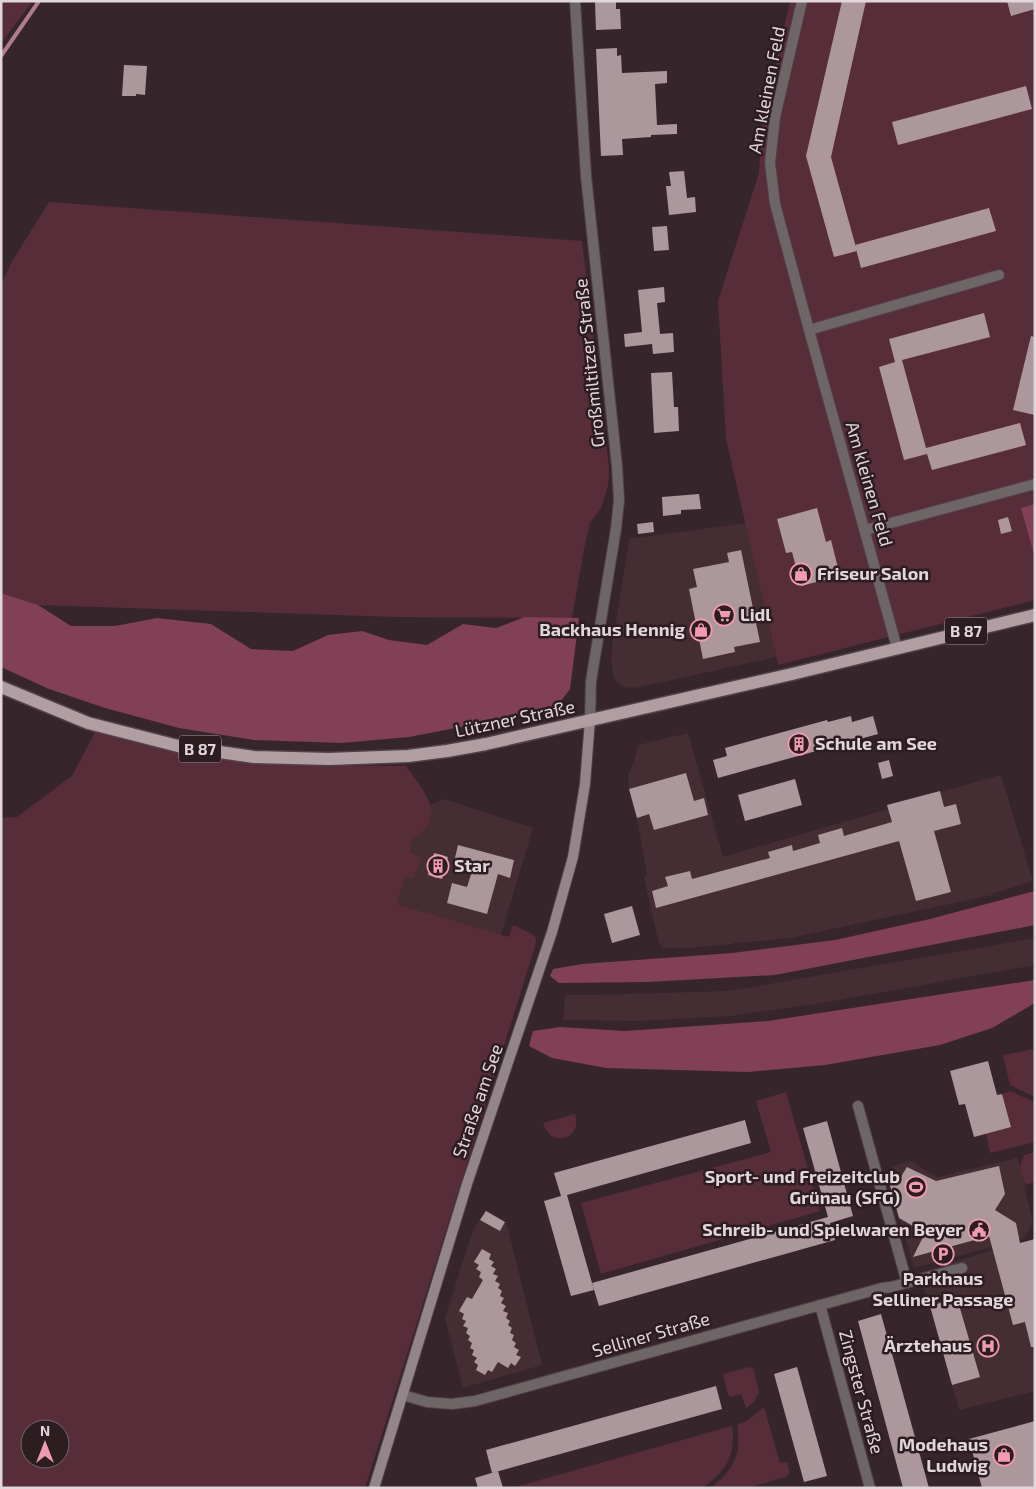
<svg xmlns="http://www.w3.org/2000/svg" width="1036" height="1489" viewBox="0 0 1036 1489" font-family="'Exo 2',sans-serif">
	<rect width="100%" height="100%" fill="#36262b"/>
	<g fill="#442d33">
		<polygon points="746,523 776,657 644,686 634,688 625,687 618,683 614,678 613,673 611,658 612,648 629,539"/>
		<polygon points="688,733 723,857 888,809 887,805 940,791 940,792 1001,775 1033,881 999,892 995,892 992,895 790,938 739,943 736,942 733,944 688,948 663,948 659,943 644,879 647,874 637,818 629,789 628,774 634,762 638,745"/>
		<polygon points="444,799 533,828 501,935 397,904 421,809"/>
		<polygon points="1035,938 1035,965 816,1004 731,1016 636,1021 563,1020 565,995 593,995 728,991"/>
		<polygon points="1018,1158 1033,1223 1024,1238 914,1268 889,1182 890,1171 894,1166 910,1161 937,1177"/>
		<polygon points="486,1210 506,1222 542,1365 463,1388 445,1318 473,1230"/>
		<polygon points="1035,1242 1035,1391 959,1410 930,1306 919,1273 993,1250"/>
	</g>
	<g fill="#582d3a" fill-rule="evenodd">
		<polygon points="1,1 33,1 1,43"/>
		<polygon points="790,1 1035,1 1035,600 778,665 726,439 718,301 759,173 761,130"/>
		<polygon points="49,202 582,241 609,469 608,486 601,508 590,523 585,544 572,618 396,617 38,605 1,593 1,285 12,261"/>
		<path d="M95,732C123,739 152,748 180,753C255,764 330,766 406,766C418,784 442,807 425,829C422,833 416,836 413,839L410,852L421,858L413,879L405,877L397,904L509,937L513,925L534,935L536,940L535,947L365,1488H1V818L17,817L72,776ZM30,1429H60V1459H30Z"/>
		<polygon points="1035,1049 1035,1097 1010,1085 1003,1055"/>
		<polygon points="1010,1091 1035,1102 1035,1142 990,1153 986,1133 1011,1126 1002,1094"/>
		<polygon points="786,1092 820,1211 601,1274 581,1203 771,1152 756,1101"/>
		<path d="M575,1114C583,1139 551,1149 543,1123Z"/>
		<polygon points="1035,1152 1035,1182 1025,1185 1020,1167 1024,1155"/>
		<polygon points="749,1367 752,1368 754,1371 759,1392 753,1403 746,1408 741,1394 731,1397 728,1395 723,1374"/>
		<path d="M764,1407L780,1463L787,1462L789,1469V1474L785,1477L747,1488H711C734,1469 742,1454 737,1425L748,1420Z"/>
		<path d="M732,1426C736,1456 726,1471 702,1488H516L515,1487Z"/>
	</g>
	<g fill="#814055">
		<polygon points="1035,504 1035,558 1021,508"/>
		<polygon points="1,593 38,605 71,626 115,626 157,618 211,624 251,649 293,651 328,635 362,631 389,640 427,645 463,624 496,628 525,617 579,618 570,689 561,701 549,710 409,737 342,743 254,740 179,728 105,708 49,689 1,667"/>
		<polygon points="1035,891 1035,925 775,975 648,982 559,983 550,976 553,969 582,964 732,953 835,940 930,919"/>
		<polygon points="1035,980 1035,1003 992,1028 940,1045 825,1065 748,1072 606,1068 552,1058 529,1046 533,1031 560,1027 625,1031 768,1021"/>
	</g>
	<g fill="none" stroke-linecap="round" stroke-linejoin="round">
		<polyline stroke="#b07d8d" stroke-width="4" points="1,56 39,1"/>
	</g>
	<g fill="#ac979c">
		<polygon points="616,1 616,9 620,9 621,29 596,30 595,2"/>
		<polygon points="842,1 866,1 831,157 857,251 834,257 806,156"/>
		<polygon points="1007,1 1035,1 1035,9 1011,16"/>
		<polygon points="617,48 617,56 621,55 622,73 667,71 667,83 655,84 657,125 677,124 677,134 651,135 651,137 622,139 623,155 601,156 596,49"/>
		<polygon points="124,65 147,66 145,95 136,94 136,96 122,96"/>
		<polygon points="1026,86 1032,109 898,145 892,122"/>
		<polygon points="684,171 687,198 695,197 696,212 669,215 666,186 671,186 669,172"/>
		<polygon points="989,208 996,231 861,268 855,245"/>
		<polygon points="667,226 669,250 654,251 652,227"/>
		<polygon points="664,287 665,302 657,303 660,334 673,333 674,352 653,354 652,344 625,347 624,334 642,332 638,290"/>
		<polygon points="984,313 990,337 902,360 926,448 1020,423 1026,445 932,470 927,454 904,460 879,367 895,362 889,339"/>
		<polygon points="1031,336 1035,337 1035,415 1013,410"/>
		<polygon points="672,372 674,407 678,407 679,431 654,433 651,373"/>
		<polygon points="699,494 701,509 681,510 681,514 663,516 662,497"/>
		<polygon points="817,508 826,542 831,540 840,576 801,586 792,552 786,553 777,519"/>
		<polygon points="1008,517 1012,531 1001,534 998,520"/>
		<polygon points="653,522 654,532 638,534 637,524"/>
		<polygon points="741,550 760,642 734,647 735,652 703,659 689,589 697,587 693,569 729,562 727,553"/>
		<polygon points="851,716 852,722 873,716 878,734 718,778 713,760 727,756 725,748 827,720 828,722"/>
		<polygon points="889,760 893,776 882,779 878,763"/>
		<polygon points="686,773 694,801 704,798 708,815 654,830 649,814 637,818 629,789"/>
		<polygon points="795,779 802,805 745,821 738,795"/>
		<polygon points="940,791 944,807 956,804 961,824 934,831 951,892 916,901 899,841 656,908 652,891 668,886 665,877 690,871 692,879 770,858 768,852 792,845 793,851 820,843 818,835 842,828 844,836 892,822 887,805"/>
		<polygon points="458,845 514,860 510,878 498,874 487,914 447,903 452,883 467,887 473,868 454,862"/>
		<polygon points="434,853 448,857 442,879 428,875"/>
		<polygon points="632,906 640,935 612,943 604,914"/>
		<polygon points="988,1061 997,1095 1002,1094 1011,1127 974,1137 965,1104 959,1105 950,1071"/>
		<polygon points="745,1120 751,1143 567,1195 594,1290 571,1296 544,1201 561,1196 554,1173"/>
		<polygon points="827,1121 853,1216 830,1223 835,1240 599,1306 592,1283 828,1217 803,1128"/>
		<polygon points="999,1166 1005,1194 995,1210 1016,1223 1020,1243 1035,1239 1035,1347 1031,1347 1025,1322 1013,1325 989,1236 913,1257 925,1233 899,1218 889,1182 899,1180 907,1167 936,1181"/>
		<polygon points="486,1211 505,1222 500,1231 480,1220"/>
		<polygon points="482,1249 491,1254 489,1259 494,1262 491,1266 496,1269 493,1274 498,1276 495,1281 500,1284 498,1288 502,1291 500,1296 504,1298 501,1303 506,1306 503,1311 508,1313 506,1318 510,1321 508,1325 512,1328 510,1333 514,1335 512,1340 516,1343 514,1347 519,1350 516,1355 521,1357 515,1366 511,1363 508,1368 498,1362 492,1372 488,1370 485,1375 476,1370 478,1365 474,1362 477,1358 472,1355 474,1350 470,1348 472,1343 468,1340 470,1336 466,1333 468,1328 463,1326 466,1321 462,1319 464,1314 459,1311 467,1297 472,1299 483,1280 479,1277 481,1272 476,1269 479,1265 474,1262"/>
		<polygon points="957,1298 980,1377 952,1385 930,1306"/>
		<polygon points="881,1314 929,1488 903,1488 858,1321"/>
		<polygon points="797,1367 827,1476 804,1482 774,1374"/>
		<polygon points="716,1386 722,1409 492,1473 486,1450"/>
		<polygon points="1035,1421 1035,1488 982,1488 969,1439"/>
		<polygon points="498,1471 503,1488 478,1488 475,1478"/>
	</g>
	<g fill="none" stroke-linecap="round" stroke-linejoin="round">
		<g stroke="#514247" stroke-width="12">
			<g id="minor">
				<polyline points="802,1 775,117 770,163 775,204 809,330 897,648"/>
				<polyline points="809,330 999,275"/>
				<polyline points="865,530 1035,484"/>
				<polyline points="858,1106 907,1283"/>
				<polyline points="820,1305 870,1488"/>
				<polyline points="403,1395 427,1402 452,1404 475,1401 882,1288 891,1287 962,1268"/>
			</g>
		</g>
		<g stroke="#514247" stroke-width="12">
			<polyline id="tertiary" points="575,1 586,176 617,466 619,500 616,529 591,681 590,720"/>
		</g>
		<g stroke="#514247" stroke-width="12">
			<polyline id="secondary" points="374,1488 467,1184 552,932 573,857 585,784 590,720"/>
		</g>
		<g stroke="#514247" stroke-width="15">
			<polyline id="primary" points="1,687 88,723 178,746 254,757 329,759 408,756 447,751 486,744 792,674 1035,615"/>
		</g>
		<use href="#minor" stroke="#6e6567" stroke-width="10"/>
		<use href="#tertiary" stroke="#6e6567" stroke-width="10"/>
		<use href="#secondary" stroke="#938689" stroke-width="10"/>
		<use href="#primary" stroke="#b09ea3" stroke-width="12"/>
	</g>
	<defs>
		<g id="shop-ring" transform="scale(1.125)"><circle r="9.5" fill="#2c1d21" stroke="#f19ab3" stroke-width="1.5"/><path d="M-5-2.5h2.3a2.7 3.5 0 0 1 5.4 0H5L5.5 6h-11ZM-1.5-2.5h3a1.5 2.3 0 0 0-3 0Z" fill="#f19ab3"/></g>
		<g id="supermarket-ring" transform="scale(1.125)"><circle r="9.5" fill="#2c1d21" stroke="#f19ab3" stroke-width="1.5"/><path d="M-6-5.5h2.5l.6 2H6L4.5 2H-2.5L-4.4-4H-6ZM-1.5 3.2a1.3 1.3 0 1 0 .1 0ZM3 3.2a1.3 1.3 0 1 0 .1 0Z" fill="#f19ab3"/></g>
		<g id="building-ring" transform="scale(1.125)"><circle r="9.5" fill="#2c1d21" stroke="#f19ab3" stroke-width="1.5"/><path d="M-4-6H4V6H1V3H-1V6H-4ZM-2.5-4.3h1.7v1.8h-1.7ZM.8-4.3h1.7v1.8H.8ZM-2.5-1h1.7V.8h-1.7ZM.8-1h1.7V.8H.8Z" fill="#f19ab3"/></g>
		<g id="stadium-ring" transform="scale(1.125)"><circle r="9.5" fill="#2c1d21" stroke="#f19ab3" stroke-width="1.5"/><path d="M0-5a6.5 5 0 1 0 0 10a6.5 5 0 1 0 0-10ZM-3.5-1.8h7v3.6h-7Z" fill="#f19ab3"/></g>
		<g id="civic-ring" transform="scale(1.125)"><circle r="9.5" fill="#2c1d21" stroke="#f19ab3" stroke-width="1.5"/><path d="M-.6-6.5H3V-4.5H.6V-3L4-1V1h2V6H-6V1h2V-1L-.6-3ZM-1.2 2.5V6h2.4V2.5Z" fill="#f19ab3"/></g>
		<g id="parking-ring" transform="scale(1.125)"><circle r="9.5" fill="#2c1d21" stroke="#f19ab3" stroke-width="1.5"/><path d="M-3.5-5.5H1a3.5 3.5 0 0 1 0 7H-1V5.5H-3.5ZM-1-3.4V-.6H.8a1.4 1.4 0 0 0 0-2.8Z" fill="#f19ab3"/></g>
		<g id="hospital-ring" transform="scale(1.125)"><circle r="9.5" fill="#2c1d21" stroke="#f19ab3" stroke-width="1.5"/><path d="M-5-5h3v3.5h4V-5h3V5h-3V1.5h-4V5h-3Z" fill="#f19ab3"/></g>
	</defs>
	<g fill-rule="evenodd">
		<use href="#shop-ring" x="801" y="574"/>
		<use href="#supermarket-ring" x="724" y="615"/>
		<use href="#shop-ring" x="701" y="630"/>
		<use href="#building-ring" x="799" y="744"/>
		<use href="#building-ring" x="438" y="866"/>
		<use href="#stadium-ring" x="916" y="1187"/>
		<use href="#civic-ring" x="979" y="1230"/>
		<use href="#parking-ring" x="943" y="1254"/>
		<use href="#hospital-ring" x="988" y="1346"/>
		<use href="#shop-ring" x="1004" y="1455"/>
	</g>
	<g text-anchor="middle" stroke-width="5" stroke-linejoin="round" paint-order="stroke">
		<g fill="#2c1d21" stroke="#ab9ea2" stroke-width="1">
			<rect x="945" y="617.5" width="42" height="27" rx="4"/>
			<rect x="179" y="735.5" width="42" height="27" rx="4"/>
		</g>
		<g font-size="16" font-weight="bold" fill="#e1d6d9">
			<text x="966" y="637">B 87</text>
			<text x="200" y="755">B 87</text>
		</g>
		<g font-size="18" fill="#e1d6d9" stroke="#2c1d21">
			<text transform="translate(767 90) rotate(-79)" y="6">Am kleinen Feld</text>
			<text transform="translate(590 363) rotate(-96)" y="6">Großmiltitzer Straße</text>
			<text transform="translate(869 484) rotate(74)" y="6">Am kleinen Feld</text>
			<text transform="translate(515 719) rotate(-12)" y="6">Lützner Straße</text>
			<text transform="translate(478 1101) rotate(-71)" y="6">Straße am See</text>
			<text transform="translate(651 1335) rotate(-16)" y="6">Selliner Straße</text>
			<text transform="translate(861 1392) rotate(75)" y="6">Zingster Straße</text>
		</g>
		<g font-size="18" font-weight="bold" fill="#e1d6d9" stroke="#2c1d21" text-anchor="end">
			<text x="817" y="580" text-anchor="start">Friseur Salon</text>
			<text x="740" y="621" text-anchor="start">Lidl</text>
			<text x="685" y="636">Backhaus Hennig</text>
			<text x="815" y="750" text-anchor="start">Schule am See</text>
			<text x="454" y="872" text-anchor="start">Star</text>
			<text x="900" y="1183">Sport- und Freizeitclub<tspan x="900" dy="21">Grünau (SFG)</tspan></text>
			<text x="963" y="1236">Schreib- und Spielwaren Beyer</text>
			<text x="943" y="1285" text-anchor="middle">Parkhaus<tspan x="943" dy="21">Selliner Passage</tspan></text>
			<text x="972" y="1352">Ärztehaus</text>
			<text x="988" y="1451">Modehaus<tspan x="988" dy="21">Ludwig</tspan></text>
		</g>
	</g>
	<rect width="1036" height="1489" fill="none" stroke="#e1d6d9" stroke-width="5"/>
	<g transform="translate(45 1444)"><circle r="24" fill="#2c1d21" stroke="#74676b"/>
	<path d="M0-4L9 19L0 12L-9 19Z" fill="#f19ab3"/>
	<text y="-8" font-size="14" font-weight="bold" text-anchor="middle" fill="#e1d6d9">N</text>
	</g>
</svg>
